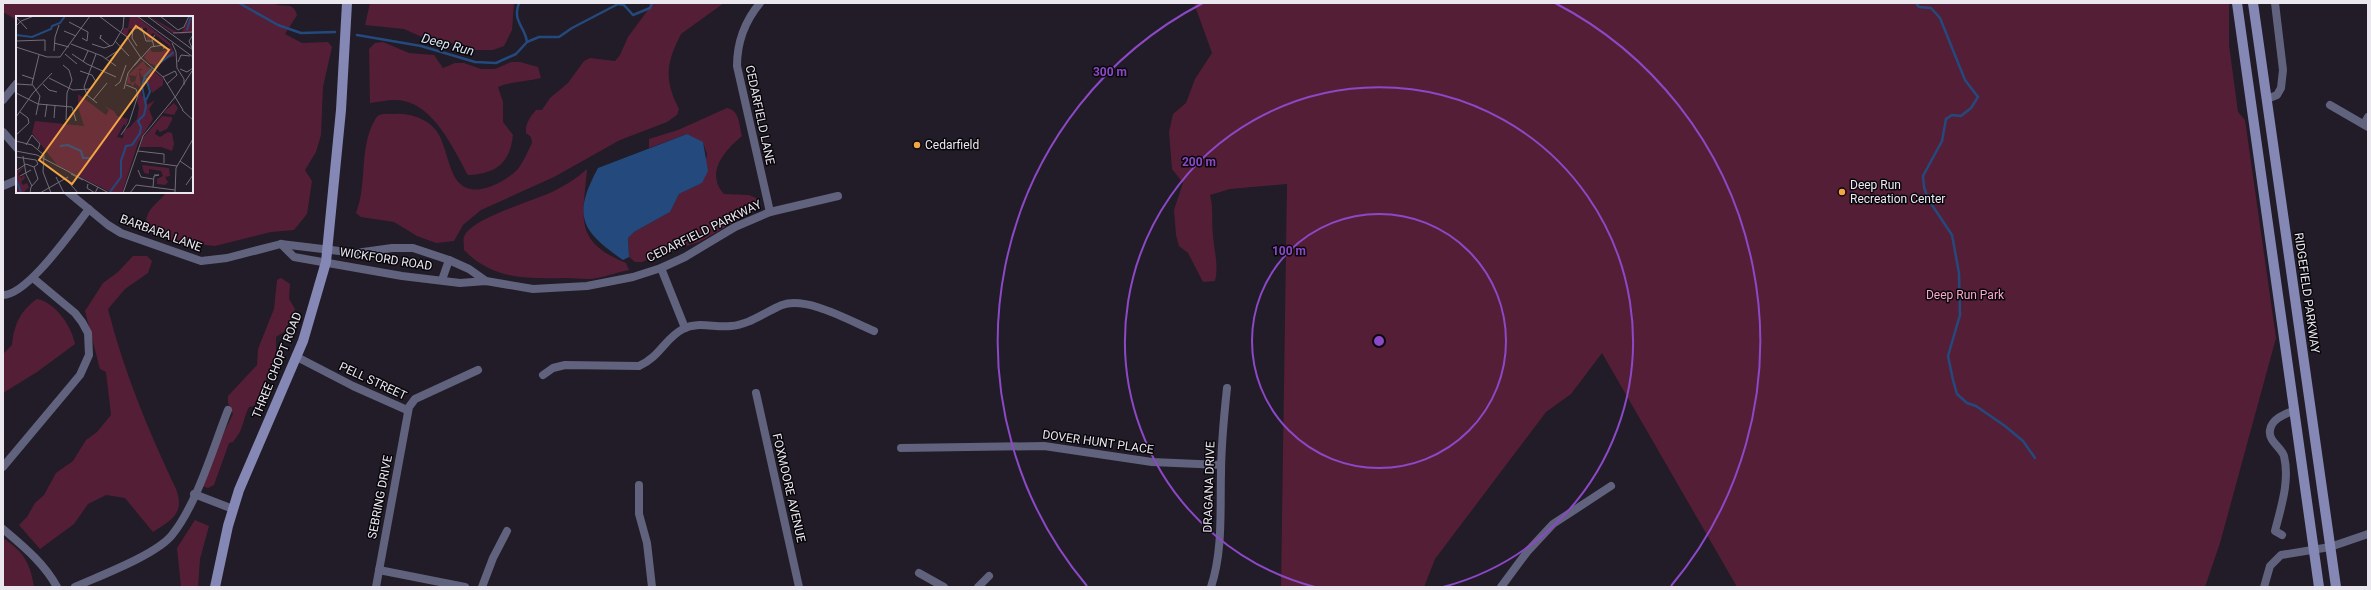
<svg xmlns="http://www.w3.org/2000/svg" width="2371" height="590" viewBox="0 0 2371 590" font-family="Roboto,sans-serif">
	<rect width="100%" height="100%" fill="#211c27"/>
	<g fill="#551e37">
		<path d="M3,3H273C283,9 293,0 297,15L285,34L302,43L328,42L332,47L323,87L321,135L316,152L305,170L312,181L307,214L294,230L271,232L215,246L176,242L149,232C140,213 155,206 167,192H192V17H17V20L3,12Z"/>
		<polygon points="370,3 514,3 512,30 504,46 493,50 474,50 442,40 422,37 404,29 365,25"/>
		<path d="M653,3H724L681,34C666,63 664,80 679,109L677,115L667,122L620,140L554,177L481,210L463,225L454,241L436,243L417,236L394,222L361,217L356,213C368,183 358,147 376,118C380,112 389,114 395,114C408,113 425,118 434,128C445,139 447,165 456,179C471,201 502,184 517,170C523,163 528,151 532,143L531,137L526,133C525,124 530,117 536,110H542L550,98L568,83L584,61L590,58L615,61L620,55L628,37Z"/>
		<path d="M1194,3H2229V45L2238,112L2245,120L2276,338L2220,543L2205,587H1737L1602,353L1571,394L1546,412L1435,559L1424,587H1281L1287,184L1230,189L1210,195C1214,210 1211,220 1213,235C1214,252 1219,264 1215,281L1203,282L1188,253L1179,246L1176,235L1174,210L1183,183L1172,169L1169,132L1173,114L1186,103L1195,79L1212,53Z"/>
		<path d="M383,42L409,53L434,55L443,68L455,63H464L481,69H495L511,62H520L538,67L541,78C526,82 512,81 498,87L503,102V122L513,135C510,164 495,174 468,175C453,148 432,100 395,100C387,100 378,102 370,103L369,49L375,43Z"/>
		<path d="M727,108C740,111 739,125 742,136C724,151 705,173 724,194L749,195L756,198L758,204L746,215L699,242L655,256L642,262H635L629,257L628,238L634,232L670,212L679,194L702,183L707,154L703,143L687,134L649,148V139L678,130Z"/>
		<path d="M587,169C583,219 573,241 626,263L629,270C618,272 608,276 597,278C587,280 576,278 566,278C528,279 493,280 464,250C464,244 462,238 466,233C479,216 533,201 554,191C566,185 577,178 587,169Z"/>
		<path d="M133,256H147L152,261L148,273L125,289L108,309C124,372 148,430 176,489C185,513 172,520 153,532L125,498L106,495L88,504L74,524L40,549L19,525L27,517L35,503L44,495L56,473L73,461L86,440L97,432L111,415L106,372L100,369L85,311L103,283L118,272Z"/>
		<path d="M281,278L290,284L289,299L295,309L285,331L276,337V353L258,401L254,406L249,407C242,421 245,427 233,442L229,443L214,485L208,488L202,486L224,432L233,414L228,403V396L257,365L258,349L274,309L277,280Z"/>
		<path d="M37,299C55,302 72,327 75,344L37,372L3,393V354L12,345C14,325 20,311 37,299Z"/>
		<polygon points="195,520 209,526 200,559 198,587 181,587 177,548"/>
		<path d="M3,538C24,552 30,563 34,587H3Z"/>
	</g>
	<path fill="#24497d" d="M687,134L703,142L708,171L702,183L679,194L670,212L634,232L628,238L629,257L623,260C581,231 572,216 598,168Z"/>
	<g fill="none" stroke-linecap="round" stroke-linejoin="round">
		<g stroke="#24497d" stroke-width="2.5">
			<polyline points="239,3 278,25 301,33 335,32"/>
			<path d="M519,3C512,22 525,26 527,42"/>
			<polyline points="1916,3 1919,7 1931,8 1940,18 1965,80 1978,97 1971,108 1961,116 1952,115 1946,119 1942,141 1923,176 1924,187 1928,199 1952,235 1959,273 1960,315 1948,356 1953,380 1957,394 1967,403 1976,406 2005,426 2023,441 2035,458"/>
			<polyline points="357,35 421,46 475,62 496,63 516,54 527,42 539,37 559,37 572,28 618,4 624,5 633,15 650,8 652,3"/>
		</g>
		<g stroke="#60627e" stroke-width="8">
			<path d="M760,3C745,21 737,42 737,66L770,212"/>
			<polyline points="2267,99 2277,95 2281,88 2283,70 2275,3"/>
			<polyline points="3,100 17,83"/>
			<polyline points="2330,105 2368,127"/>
			<polyline points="2364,124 2368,117"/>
			<polyline points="3,132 17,148"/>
			<polyline points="3,186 17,180"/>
			<polyline points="68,192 108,225 121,233 201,261 227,258 281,244 356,253 392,248 413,248 449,260 469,269 486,281"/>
			<polyline points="281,244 294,257 402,276 460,283 486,281 533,289 587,286 633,277 661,268 685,257 735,227 770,212 838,196"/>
			<polyline points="661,268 685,328"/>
			<polyline points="442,280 449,260"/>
			<path d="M3,295C28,295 73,229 89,209"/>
			<polyline points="297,357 353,386 407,410"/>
			<path d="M543,375L553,368L565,365L639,366C660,357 665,338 683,329C697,321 715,328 731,326C749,325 765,312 782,305C807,296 850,321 874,331"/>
			<polyline points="756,393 799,587"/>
			<polyline points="901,448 1044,446 1152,462 1221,465"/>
			<polyline points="3,467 80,375 89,355 88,333 82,322 75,313 33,278"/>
			<polyline points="639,485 639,514 647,543 652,587"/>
			<polyline points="194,494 233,509"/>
			<path d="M3,529C24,547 44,563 57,587"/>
			<path d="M2282,535L2275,531C2281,507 2290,481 2284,456C2281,447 2268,441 2270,430C2272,418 2286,414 2295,410"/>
			<polyline points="379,570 465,587"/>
			<polyline points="919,573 944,587"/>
			<path d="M75,587C99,576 156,555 172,535C197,504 213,448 228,410"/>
			<polyline points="376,587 409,407 415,399 478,370"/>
			<polyline points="482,587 493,558 507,531"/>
			<polyline points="978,587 989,576"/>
			<path d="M1211,587C1223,551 1220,511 1221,474C1221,445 1224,416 1227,388"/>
			<polyline points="1501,587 1527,552 1553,524 1611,486"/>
			<polyline points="2264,587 2270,566 2281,555 2330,547 2368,534"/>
		</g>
		<g stroke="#8588b5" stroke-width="10">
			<polyline points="2237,3 2319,587"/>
			<polyline points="2253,3 2336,587"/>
			<polyline points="215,587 228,526 239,490 303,341 326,262 341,110 347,3"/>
		</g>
	</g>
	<g fill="none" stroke="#8c48c6" stroke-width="2">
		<circle cx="1379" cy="341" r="127"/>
		<path d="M1315 587A254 254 0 1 1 1443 587"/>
		<path d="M1087 586A381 381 0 0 1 1203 3M1555 3A381 381 0 0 1 1671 586"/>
	</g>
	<g fill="#f3a443" stroke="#09070c" stroke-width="1.5">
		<circle cx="917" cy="145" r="4"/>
		<circle cx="1842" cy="192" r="4"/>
	</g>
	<g text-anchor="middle" stroke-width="3" stroke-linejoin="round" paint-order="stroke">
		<g font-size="12" fill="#eae7ef" stroke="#09070c">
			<text transform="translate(760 115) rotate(78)" y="4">CEDARFIELD LANE</text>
			<text transform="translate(704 231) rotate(-26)" y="4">CEDARFIELD PARKWAY</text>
			<text transform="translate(161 233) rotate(20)" y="4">BARBARA LANE</text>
			<text transform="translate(386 259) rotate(9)" y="4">WICKFORD ROAD</text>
			<text transform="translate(2307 293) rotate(82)" y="4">RIDGEFIELD PARKWAY</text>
			<text transform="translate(277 365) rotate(-68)" y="4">THREE CHOPT ROAD</text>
			<text transform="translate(373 381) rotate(25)" y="4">PELL STREET</text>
			<text transform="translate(1098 442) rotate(8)" y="4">DOVER HUNT PLACE</text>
			<text transform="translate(1209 487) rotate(-88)" y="4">DRAGANA DRIVE</text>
			<text transform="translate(789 488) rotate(77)" y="4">FOXMOORE AVENUE</text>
			<text transform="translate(380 497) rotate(-79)" y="4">SEBRING DRIVE</text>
		</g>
		<g font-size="12" fill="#eae7ef" stroke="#09070c" text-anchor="start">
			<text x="925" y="149">Cedarfield</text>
			<text x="1850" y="189">Deep Run<tspan x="1850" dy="14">Recreation Center</tspan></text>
		</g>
		<g font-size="12" fill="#faa8c7" stroke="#09070c">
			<text x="1965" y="299">Deep Run Park</text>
		</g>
		<g font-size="13" font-style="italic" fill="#d8e3f3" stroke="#09070c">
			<text transform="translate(448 44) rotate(15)" y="5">Deep Run</text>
		</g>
	</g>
	<g transform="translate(16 16)">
		<rect width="177" height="177" fill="#211c27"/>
		<path d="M114,0H120L154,27L159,40L149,43L141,50L133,47L128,41L134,33L136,36H145L155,31L137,17L133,20L135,24H131V12L113,13L111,19L115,24L106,17L108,12H112ZM133,0L162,17L166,16L174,0H177V16L166,18L157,17ZM127,45L131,51L129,53L132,51L136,53L127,62L123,55L127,53H123V56L126,80L131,83V89L139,84L133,93L137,103L122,127L106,177H96L41,149L16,117L19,105L68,110L62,91V78L90,99L93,94L88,90L98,95L101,100L112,103L110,110L108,108L101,121L107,122L108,114L114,111L121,103L123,91L121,86L124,71L119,67L122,52L120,60L113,59L115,67L119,65L117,71L114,67L111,68L112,59ZM137,54L147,63V69L136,77L130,61ZM158,87L162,92L158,99L147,97ZM146,100L156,101V104L151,113L144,116L141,113L139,118L144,121L152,116L156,117L158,128L156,135L145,131H124L127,122ZM126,149L153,152L154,160L149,161L152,166L149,169L141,168V163L147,160L145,155L133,153V158L128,157ZM9,150L2,158L5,162L8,159L9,162L5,166L7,169L11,167L13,171L7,177H1L0,156Z" fill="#551e37"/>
		<path fill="none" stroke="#24497d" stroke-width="2" d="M171,14L175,0M0,19L16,21L35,13L36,10L44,7L49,0M139,51L158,36M130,84L134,76L130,62M44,130L52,129L65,135L67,142H76M0,163L5,177M94,176L105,161V145L110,130L116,129L124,117L125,111L122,105L128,99L130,90L126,70L129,60L136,53"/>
		<path fill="none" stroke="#716d77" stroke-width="1" d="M83,0L111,21L125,42L147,61L167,94M121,0L177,41M131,0L177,34M144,0L162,14L168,11L173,0M0,1L11,13M53,6L72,16L71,25L66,22M0,10L5,5L18,0M48,15L60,20M157,17L177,16M84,23L85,19L84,22L94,30M0,25L29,24V35M99,25L113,40M38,27L53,31M156,27L160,36L161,52L168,63V69M55,28L86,40L100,50M76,28L88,32L97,29L107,12L108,0M121,30L116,22L117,13L126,12L130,25H136M0,31L31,41H44L74,0M138,31L136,23L139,19M176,32L173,25L177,19M38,35L39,21L43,9M49,38L61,48M56,38L71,48L100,61M80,38L68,71L71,79L81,87M89,43L106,32M67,46L72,35M162,46L165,39L174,40M47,49L53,54L56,64L51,77L50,104M118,50L135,31L147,29L148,33M164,53L171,56L177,52M64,55L76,59L80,66M6,59L18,63M147,61L159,55L161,59L151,68M33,62L57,74L74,73M1,68L16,69M27,68L33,74L41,76M99,70L104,66L110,49M108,73L112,57L124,42M0,77L22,88L56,91L60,105M77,84L91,67M166,94L177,104M20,99L24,80L16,68L23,39M0,101L17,77L36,57M29,101L31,88M38,102L39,89M0,119L13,107L12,102L4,96M105,119L113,107L122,79L120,73L110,69M0,125L16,129L28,139L27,156L35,177M10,129L16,119L24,128L22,133M0,135L21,139L93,177M122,135L148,138V147M7,140L10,158L16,170M0,141L20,144L22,148L18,151M125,145L161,150M164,145L177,154M1,154L10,148L18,151M122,154L125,161L137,163M55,158L67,164M4,160L15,154M40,161L48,177M49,162L62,177M72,168L71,172L79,177L82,171M170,169L177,159M137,171L138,160L143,159H138M14,177L15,171L22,163L18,151M24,177L52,161M107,177L127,120L160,80L176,55M114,177L120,169L159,174M159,177L160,152L177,123"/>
		<path fill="#f3a443" fill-opacity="0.15" stroke="#f3a443" stroke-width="2" d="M120,10L153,34L56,168L23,144Z"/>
		<rect width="177" height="177" fill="none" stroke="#eae7ef" stroke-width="2"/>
	</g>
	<circle cx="1379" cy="341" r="6" fill="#8c48c6" stroke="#09070c" stroke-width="2"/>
	<g font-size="12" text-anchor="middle" font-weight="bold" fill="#8c48c6" stroke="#09070c" stroke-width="3" stroke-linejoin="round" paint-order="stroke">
		<text x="1110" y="76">300 m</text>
		<text x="1199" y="166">200 m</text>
		<text x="1289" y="255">100 m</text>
	</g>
	<rect width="2371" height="590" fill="none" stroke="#eae7ef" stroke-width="8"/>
</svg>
